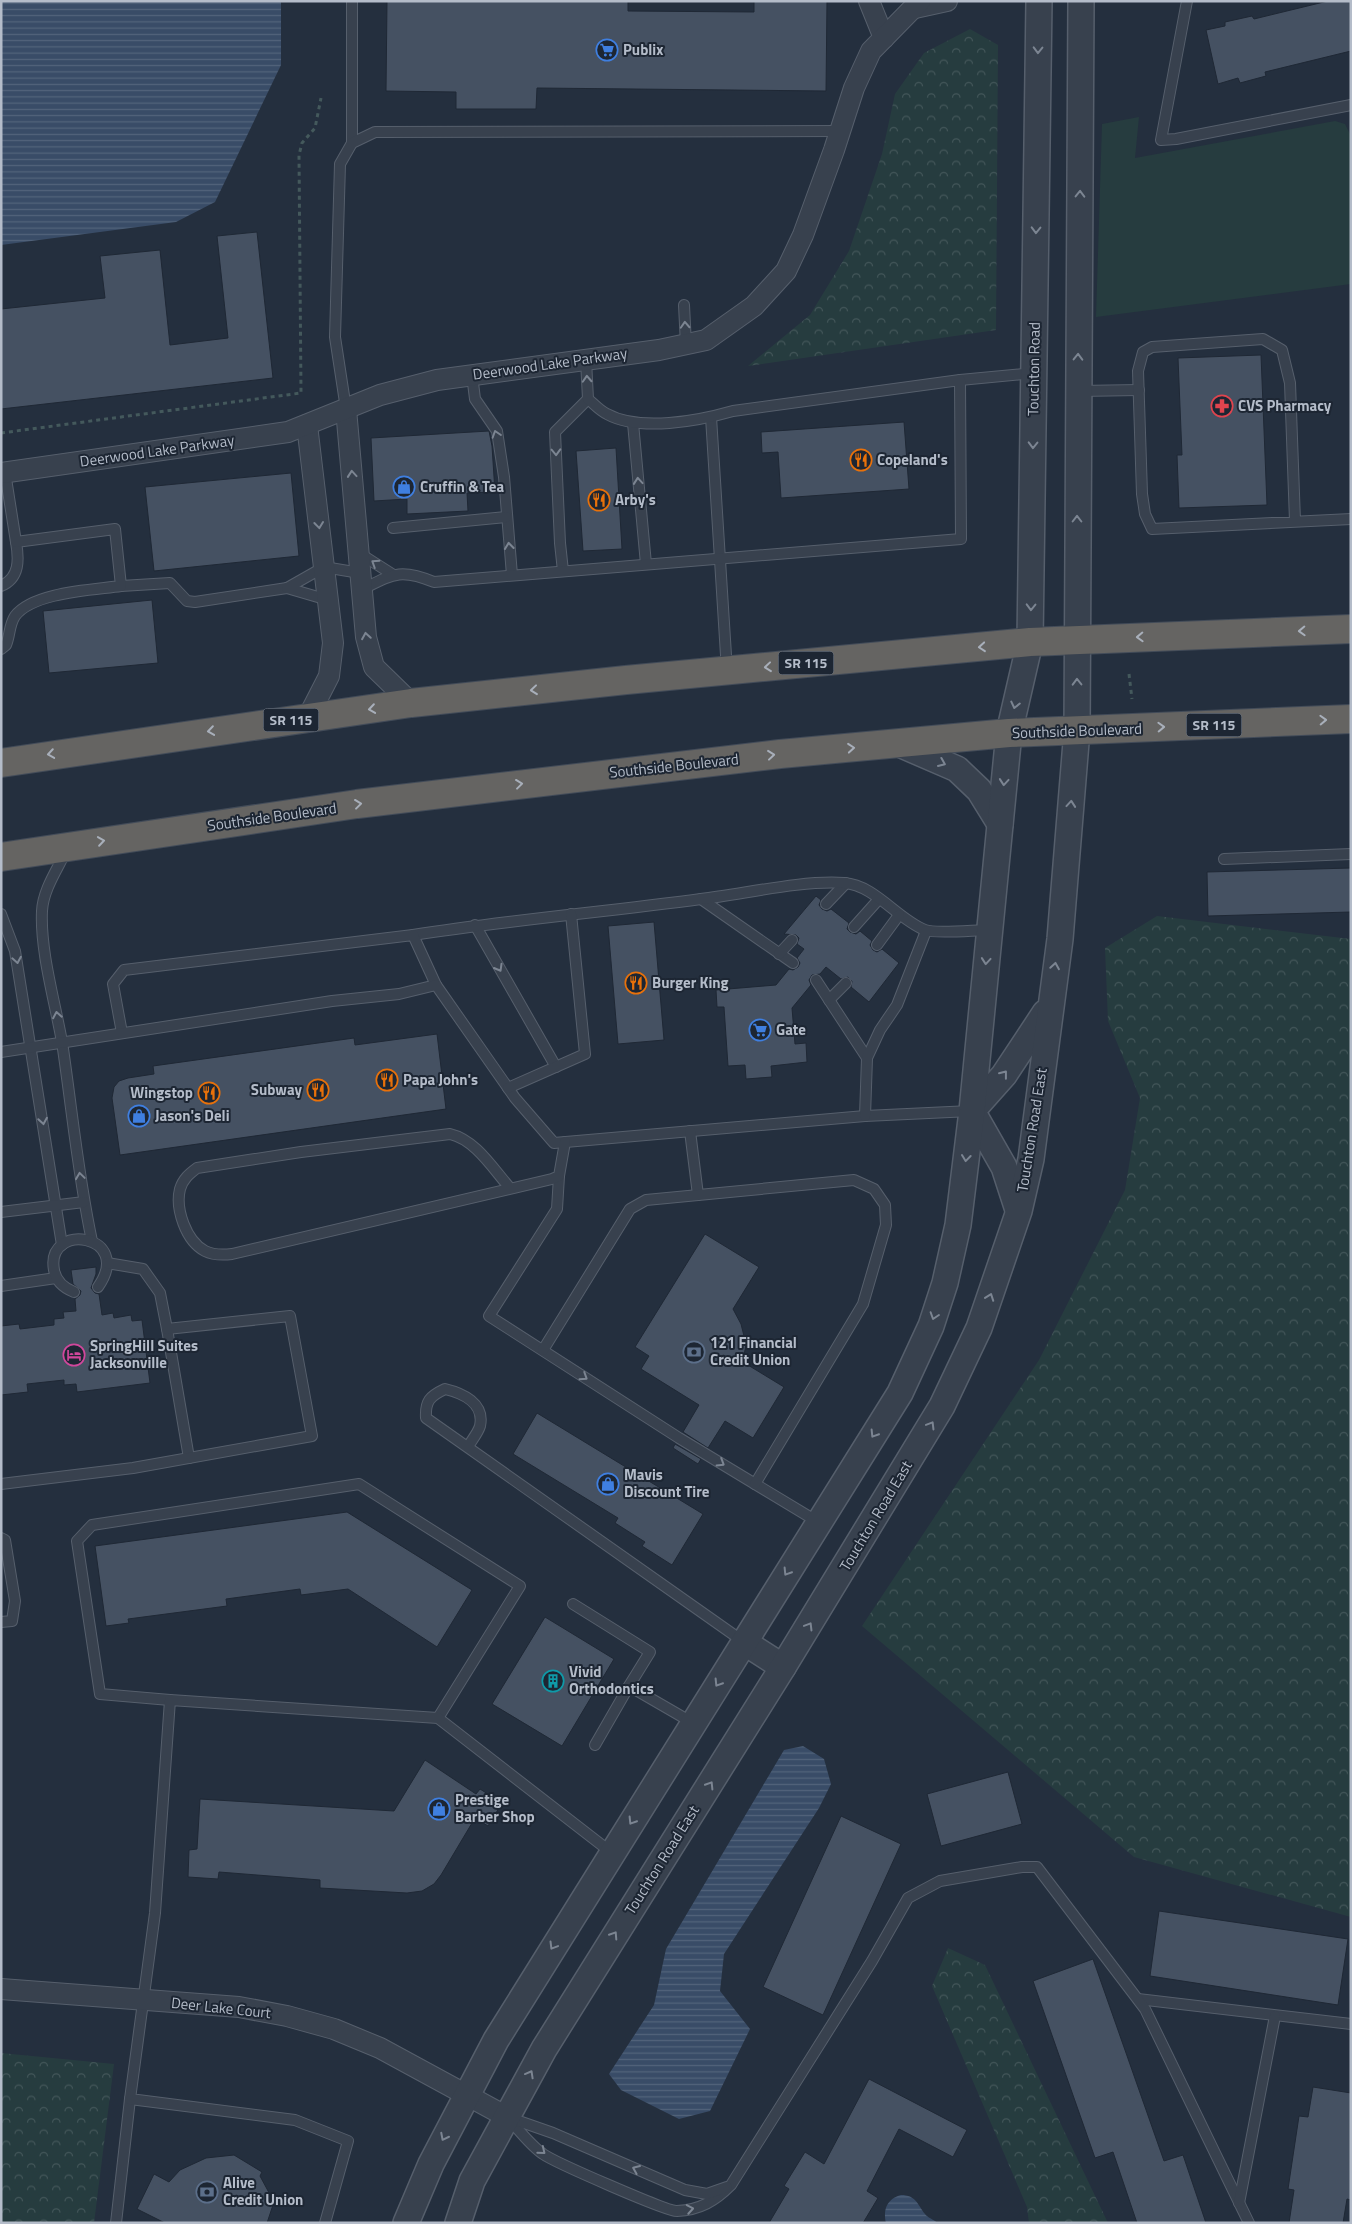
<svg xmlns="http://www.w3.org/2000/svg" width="1352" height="2224" viewBox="0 0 1352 2224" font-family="'Titillium Web',sans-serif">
	<defs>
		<pattern id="forest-crowns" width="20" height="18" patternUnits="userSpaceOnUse" patternTransform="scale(1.25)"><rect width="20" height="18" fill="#263c3f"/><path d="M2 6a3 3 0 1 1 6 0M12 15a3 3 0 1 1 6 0" fill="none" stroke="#435659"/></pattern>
		<pattern id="water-rules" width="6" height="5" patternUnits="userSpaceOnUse" patternTransform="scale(1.25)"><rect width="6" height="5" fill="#394c67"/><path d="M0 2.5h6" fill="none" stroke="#53647b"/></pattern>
	</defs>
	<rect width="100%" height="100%" fill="#242f3e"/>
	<polygon fill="#263c3f" points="1139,117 1135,158 1335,121 1345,124 1351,136 1351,284 1096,317 1102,124"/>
	<g fill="url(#forest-crowns)">
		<polygon points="970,29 998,45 996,330 748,366 810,315 849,251 882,154 895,94 924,53"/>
		<polygon points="1157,916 1351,939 1351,1917 1134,1857 862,1626 1039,1360 1125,1190 1140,1098 1108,1021 1105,948"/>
		<polygon points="948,1948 985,1965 1108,2223 1029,2223 1027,2207 932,1986"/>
		<polygon points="1,2053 114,2064 94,2223 1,2223"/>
	</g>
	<g fill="url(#water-rules)">
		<polygon points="1,1 281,1 281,65 215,202 176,222 1,245"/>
		<polygon points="803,1746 824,1759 831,1784 819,1808 724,1954 720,1991 750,2029 710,2111 679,2119 621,2090 609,2074 654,2005 666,1949 784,1750"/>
		<path d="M901,2195C916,2195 917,2204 925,2214C927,2217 934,2220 938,2223H886C883,2209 887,2199 901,2195Z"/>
	</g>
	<g fill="#455162" stroke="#1f2835">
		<polygon points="387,1 628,1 628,11 754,12 754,1 827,1 826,91 537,88 536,109 456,109 456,92 386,91"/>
		<polygon points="1328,1 1351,1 1351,51 1265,72 1266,76 1240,83 1238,78 1218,84 1206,30 1225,26 1225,22 1252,16 1254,19"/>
		<polygon points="257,232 273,378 1,409 1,309 105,298 100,256 160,250 170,345 228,338 217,236"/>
		<polygon points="1261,355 1267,505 1179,508 1177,455 1182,455 1178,358"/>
		<polygon points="904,422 909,489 781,498 778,452 762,453 761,432"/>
		<polygon points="489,431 492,446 495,492 467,493 468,511 407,514 407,499 374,501 371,438"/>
		<polygon points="616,448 622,549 583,551 576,451"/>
		<polygon points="291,473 299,556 154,571 145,487"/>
		<polygon points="152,600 158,663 49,673 43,611"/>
		<polygon points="1351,868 1351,912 1208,916 1207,872"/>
		<polygon points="816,896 821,900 819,905 822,909 827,911 831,909 849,923 847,929 850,932 856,934 860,931 872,941 870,945 873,950 877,952 882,949 899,963 869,1002 851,987 852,981 848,977 841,979 826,967 820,974 812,975 809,980 811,985 792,1008 795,1044 806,1043 807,1062 771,1066 772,1077 746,1079 745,1065 728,1066 724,1007 717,1007 716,990 776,985 789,969 793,970 798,967 800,963 797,958 804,949 797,944 799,938 796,935 784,934"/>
		<polygon points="654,922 664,1040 618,1044 608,926"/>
		<polygon points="437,1034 446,1109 120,1155 112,1098 114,1087 119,1081 128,1078 154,1074 153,1066 354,1038 355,1045"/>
		<polygon points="705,1234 759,1267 733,1309 741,1324 746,1344 743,1362 784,1387 753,1438 725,1421 708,1448 683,1432 699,1405 641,1369 649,1356 635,1347"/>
		<polygon points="96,1267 96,1274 91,1288 95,1293 99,1294 102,1315 113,1313 114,1318 131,1315 132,1321 142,1320 150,1383 77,1392 76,1384 64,1385 64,1380 27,1384 28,1392 1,1395 1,1326 19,1324 20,1329 54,1325 54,1319 64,1318 63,1312 76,1311 75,1299 80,1295 81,1291 73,1284 71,1270"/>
		<polygon points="537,1413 703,1514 672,1565 642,1546 645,1542 615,1523 618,1518 513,1454"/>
		<polygon points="675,1444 701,1459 698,1464 673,1448"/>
		<polygon points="347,1512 472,1590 437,1647 348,1589 301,1595 300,1589 226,1599 227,1606 128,1619 129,1623 106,1626 95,1546"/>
		<polygon points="545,1617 614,1659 562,1746 492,1704"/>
		<polygon points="425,1760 476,1794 480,1789 502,1803 488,1826 475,1818 441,1875 434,1884 422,1891 407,1893 320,1888 320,1880 219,1872 218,1879 188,1877 189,1850 197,1849 200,1799 394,1811"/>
		<polygon points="1008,1772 1022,1824 941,1846 927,1794"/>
		<polygon points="841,1816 901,1844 823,2015 763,1987"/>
		<polygon points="1159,1911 1348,1939 1338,2005 1150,1976"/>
		<polygon points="1093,1959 1164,2161 1183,2155 1206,2223 1137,2223 1113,2152 1095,2158 1033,1981"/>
		<polygon points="869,2079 967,2130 953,2157 899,2129 867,2191 878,2198 863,2223 769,2223 789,2189 784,2186 805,2152 824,2164"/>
		<polygon points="1313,2087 1351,2093 1351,2200 1347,2199 1343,2223 1289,2223 1294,2190 1288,2189 1299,2116 1308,2117"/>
		<polygon points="234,2155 262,2172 260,2176 274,2202 267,2223 165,2223 137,2209 154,2174 169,2182 180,2170 206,2158"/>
	</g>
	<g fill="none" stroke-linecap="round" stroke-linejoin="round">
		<g stroke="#565f6c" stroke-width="12">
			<g id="service">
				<polyline points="1187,1 1161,140 1176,139 1351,105"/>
				<polyline points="352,143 352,1"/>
				<polyline points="684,305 686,345"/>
				<polyline points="472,375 475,399 497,431 504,477 512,575"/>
				<polyline points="960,380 1034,373"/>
				<polyline points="1079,391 1139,390"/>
				<polyline points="346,409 335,337 340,164 352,143 375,132 840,131"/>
				<polyline points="711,417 727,671"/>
				<polyline points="633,423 646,564"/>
				<polyline points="1295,521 1290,383 1282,350 1263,339 1152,347 1143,352 1138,371 1142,494 1145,514 1152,529 1351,519"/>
				<polyline points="393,528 506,517"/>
				<polyline points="359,553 392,574"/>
				<polyline points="563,571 560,543 555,432 588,399"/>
				<path d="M1,586C20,578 19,559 16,542"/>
				<polyline points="121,586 170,583 187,601 195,602 287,588"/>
				<path d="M361,590C393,574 400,568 434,582L961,539L960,380L733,411C698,421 640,432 607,414C600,411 594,404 588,399L586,360"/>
				<polyline points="328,600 287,588 324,567 360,573"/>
				<path d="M1,649L6,645C10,636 9,625 15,616C33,592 93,590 121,586L115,529L16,542L5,472"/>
				<path d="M66,851C57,870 43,890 42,911C40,951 55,1002 62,1042C72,1109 78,1176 92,1241"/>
				<polyline points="1224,859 1351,854"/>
				<polyline points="701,899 793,963"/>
				<polyline points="826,904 846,883"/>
				<polyline points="1,914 15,951 62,1245"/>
				<polyline points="475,925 556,1067"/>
				<polyline points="854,927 879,899"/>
				<path d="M413,935C509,920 605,912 701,899C744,894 802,880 844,883C875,885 897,919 925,930C935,934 975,930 989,930"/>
				<polyline points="877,945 899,915"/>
				<polyline points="779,954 792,940"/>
				<polyline points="816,980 867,1058"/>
				<polyline points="829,1000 846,983"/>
				<polyline points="122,1033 113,984 124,970 413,935 436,985"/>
				<polyline points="1,1052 332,1001 399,994 436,985 515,1098 554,1143 865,1116 971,1111"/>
				<polyline points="508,1088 585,1054 571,914"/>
				<polyline points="865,1116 867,1058 880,1030 897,1005 926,931"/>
				<polyline points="690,1131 698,1195"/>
				<polyline points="559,1176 557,1209 489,1316 679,1438 818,1522"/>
				<path d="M510,1188C493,1169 476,1140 450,1134L301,1152L197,1168C189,1174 183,1179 180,1189C175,1209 186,1241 205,1251C213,1255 224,1255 232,1254L552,1179L559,1176L565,1142"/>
				<polyline points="1,1212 84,1202"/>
				<polyline points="1,1286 56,1278"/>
				<path d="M74,1292C64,1288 56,1282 54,1270C45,1221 135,1234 98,1287"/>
				<polyline points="167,1329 189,1458"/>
				<polyline points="543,1350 630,1209 646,1200 854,1180 874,1189 885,1205 886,1225 863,1304 755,1484"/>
				<path d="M468,1447C471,1441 478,1433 480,1426C485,1403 462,1393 445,1389C430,1396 425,1401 426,1418L744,1642"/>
				<polyline points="1,1484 133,1468 312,1436 290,1316 167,1329 160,1293 143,1269 107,1263"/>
				<polyline points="1,1538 5,1540 15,1601 12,1621 1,1622"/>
				<polyline points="573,1604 650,1652 629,1686 693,1723"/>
				<polyline points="170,1700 100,1694 77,1541 92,1525 359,1484 520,1586 438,1718"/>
				<polyline points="595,1745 629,1686"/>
				<polyline points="1138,1999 1351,2024"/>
				<path d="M508,2118C519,2130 530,2145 543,2154C554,2162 668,2212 677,2211C700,2210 715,2201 731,2185L872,1961L908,1898L940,1881L1022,1867H1037L1145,2009L1249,2223"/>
				<polyline points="510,2118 553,2133 685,2190 707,2194 727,2187"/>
				<polyline points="1239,2203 1275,2016"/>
				<polyline points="116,2223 130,2099"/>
				<polyline points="325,2223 348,2141 295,2120 130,2099 155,1913 170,1700 438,1718 612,1853"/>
			</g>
		</g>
		<g stroke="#565f6c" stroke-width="22">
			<g id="minor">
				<polyline points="869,1 884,38"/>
				<polyline points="915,8 947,1"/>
				<polyline points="346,409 366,637 374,667 411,703"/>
				<polyline points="307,425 333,643 329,676 308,717"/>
				<polyline points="1,473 288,432 380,395 437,380 659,350 706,340 754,306 786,271 803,235 834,150 854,88 871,51 920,1"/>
				<polyline points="1,1989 239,2007 287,2016 334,2029 380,2048 507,2117"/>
			</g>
		</g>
		<g stroke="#565f6c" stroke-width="28">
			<g id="tertiary">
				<polyline points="897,743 957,769 979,790 1000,824"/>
				<polyline points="1018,1210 1004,1167 972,1111 1004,1075 1045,1013"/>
				<polyline points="744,1642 783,1667"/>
				<polyline points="406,2223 431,2164 496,2040 900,1393 931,1326 945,1283 958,1225 972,1111 1009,733 1030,642 1039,1"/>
				<polyline points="458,2223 472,2181 544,2049 783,1667 942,1406 979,1328 1019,1211 1031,1159 1060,939 1077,730 1081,1"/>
			</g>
		</g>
		<g stroke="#434c59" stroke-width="30">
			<g id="trunk">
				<polyline points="1,763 411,703 626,680 1030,642 1351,629"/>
				<polyline points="1,857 357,804 780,754 1009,733 1351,719"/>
			</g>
		</g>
		<g stroke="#44595c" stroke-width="3" stroke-dasharray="4 4" stroke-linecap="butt">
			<polyline points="1,433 301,393 299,155 302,143 315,128 321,98"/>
			<polyline points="1129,674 1132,699"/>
		</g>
		<use href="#service" stroke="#38414e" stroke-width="10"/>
		<use href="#minor" stroke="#38414e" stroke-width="20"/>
		<use href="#tertiary" stroke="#38414e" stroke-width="25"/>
		<use href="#trunk" stroke="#656462" stroke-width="28"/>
	</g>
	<defs><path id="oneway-chevron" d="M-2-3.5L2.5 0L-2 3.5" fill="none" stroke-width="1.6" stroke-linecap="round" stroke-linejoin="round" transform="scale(1.25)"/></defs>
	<g stroke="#7c8592">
		<use href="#oneway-chevron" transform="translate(1038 50) rotate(91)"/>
		<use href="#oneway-chevron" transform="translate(1080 194) rotate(-89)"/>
		<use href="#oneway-chevron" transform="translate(1036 230) rotate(91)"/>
		<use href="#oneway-chevron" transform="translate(685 325) rotate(-93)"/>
		<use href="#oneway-chevron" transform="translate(1078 357) rotate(-89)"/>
		<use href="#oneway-chevron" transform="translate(587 379) rotate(-93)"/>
		<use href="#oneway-chevron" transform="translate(496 434) rotate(-108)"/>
		<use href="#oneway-chevron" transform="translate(1033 445) rotate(91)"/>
		<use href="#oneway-chevron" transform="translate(556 452) rotate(88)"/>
		<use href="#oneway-chevron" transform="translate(352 474) rotate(-95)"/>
		<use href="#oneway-chevron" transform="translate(638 481) rotate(-95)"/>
		<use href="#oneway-chevron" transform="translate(1077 519) rotate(-90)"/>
		<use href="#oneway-chevron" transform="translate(319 525) rotate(83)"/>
		<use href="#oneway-chevron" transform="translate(509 546) rotate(-96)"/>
		<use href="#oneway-chevron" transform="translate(375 563) rotate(-147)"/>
		<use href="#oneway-chevron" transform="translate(1031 607) rotate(91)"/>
		<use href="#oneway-chevron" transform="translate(366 636) rotate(-99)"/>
		<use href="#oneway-chevron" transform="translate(1077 682) rotate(-91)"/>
		<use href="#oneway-chevron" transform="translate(1015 705) rotate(103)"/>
		<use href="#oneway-chevron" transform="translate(942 763) rotate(23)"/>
		<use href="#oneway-chevron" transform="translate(1004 782) rotate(95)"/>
		<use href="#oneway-chevron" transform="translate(1071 804) rotate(-85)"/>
		<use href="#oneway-chevron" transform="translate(17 960) rotate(80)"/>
		<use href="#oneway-chevron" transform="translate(986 961) rotate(95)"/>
		<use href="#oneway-chevron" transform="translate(1055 966) rotate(-81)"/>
		<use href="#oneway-chevron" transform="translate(499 968) rotate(60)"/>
		<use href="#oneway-chevron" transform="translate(57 1015) rotate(-100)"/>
		<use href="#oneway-chevron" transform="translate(1004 1074) rotate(-52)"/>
		<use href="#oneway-chevron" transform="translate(43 1121) rotate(81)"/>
		<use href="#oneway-chevron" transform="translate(966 1158) rotate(97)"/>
		<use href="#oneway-chevron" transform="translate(80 1176) rotate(-98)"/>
		<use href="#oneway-chevron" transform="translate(990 1297) rotate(-70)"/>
		<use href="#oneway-chevron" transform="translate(934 1316) rotate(108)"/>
		<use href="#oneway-chevron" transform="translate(584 1377) rotate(33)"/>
		<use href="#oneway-chevron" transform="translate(931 1425) rotate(-59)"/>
		<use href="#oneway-chevron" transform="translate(874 1434) rotate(122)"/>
		<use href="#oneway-chevron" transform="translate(721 1463) rotate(32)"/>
		<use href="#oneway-chevron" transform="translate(787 1572) rotate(122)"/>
		<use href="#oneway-chevron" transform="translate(809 1626) rotate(-59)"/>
		<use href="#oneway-chevron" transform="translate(718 1683) rotate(122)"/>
		<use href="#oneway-chevron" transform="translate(710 1785) rotate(-58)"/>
		<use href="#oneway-chevron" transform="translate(632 1821) rotate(122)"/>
		<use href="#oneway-chevron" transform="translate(614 1935) rotate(-57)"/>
		<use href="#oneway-chevron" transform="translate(553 1946) rotate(121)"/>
		<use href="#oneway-chevron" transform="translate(530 2074) rotate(-61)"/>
		<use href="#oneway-chevron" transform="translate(444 2137) rotate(117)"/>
		<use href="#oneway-chevron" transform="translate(542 2151) rotate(39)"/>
		<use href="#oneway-chevron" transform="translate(636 2169) rotate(-157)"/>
		<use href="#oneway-chevron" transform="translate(690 2209) rotate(-10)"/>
	</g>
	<g stroke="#a8afba">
		<use href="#oneway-chevron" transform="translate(1302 631) rotate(178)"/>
		<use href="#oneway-chevron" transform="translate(1140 637) rotate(178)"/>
		<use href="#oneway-chevron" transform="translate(982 647) rotate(175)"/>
		<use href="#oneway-chevron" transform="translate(768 667) rotate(174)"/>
		<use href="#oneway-chevron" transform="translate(534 690) rotate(174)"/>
		<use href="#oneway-chevron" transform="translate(372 709) rotate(172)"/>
		<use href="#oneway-chevron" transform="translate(1323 720) rotate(-2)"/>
		<use href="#oneway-chevron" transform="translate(1161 727) rotate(-2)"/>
		<use href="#oneway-chevron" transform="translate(211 731) rotate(172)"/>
		<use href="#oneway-chevron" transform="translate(851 748) rotate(-5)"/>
		<use href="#oneway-chevron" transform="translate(51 754) rotate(171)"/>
		<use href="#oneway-chevron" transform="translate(771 755) rotate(-6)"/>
		<use href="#oneway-chevron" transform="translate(519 784) rotate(-7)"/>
		<use href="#oneway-chevron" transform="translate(358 804) rotate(-7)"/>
		<use href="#oneway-chevron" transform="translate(101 841) rotate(-8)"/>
	</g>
	<defs>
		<g id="supermarket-ring" transform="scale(1.125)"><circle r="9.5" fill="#1d2633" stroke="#3f7fe0" stroke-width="1.5"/><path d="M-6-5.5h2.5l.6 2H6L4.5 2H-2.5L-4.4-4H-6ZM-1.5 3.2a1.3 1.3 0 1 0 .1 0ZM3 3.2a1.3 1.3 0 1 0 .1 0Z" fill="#3f7fe0"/></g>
		<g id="pharmacy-ring" transform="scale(1.125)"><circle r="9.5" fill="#1d2633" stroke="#e0444e" stroke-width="1.5"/><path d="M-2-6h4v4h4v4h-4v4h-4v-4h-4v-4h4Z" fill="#e0444e"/></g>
		<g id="restaurant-ring" transform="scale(1.125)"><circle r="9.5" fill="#1d2633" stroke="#e8710a" stroke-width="1.5"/><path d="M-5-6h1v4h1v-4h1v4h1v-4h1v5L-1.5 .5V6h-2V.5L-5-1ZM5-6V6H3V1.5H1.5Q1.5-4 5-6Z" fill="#e8710a"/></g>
		<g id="shop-ring" transform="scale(1.125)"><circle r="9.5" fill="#1d2633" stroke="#3f7fe0" stroke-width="1.5"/><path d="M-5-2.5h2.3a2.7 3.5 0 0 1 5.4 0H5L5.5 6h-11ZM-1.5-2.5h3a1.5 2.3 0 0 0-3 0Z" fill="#3f7fe0"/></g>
		<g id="bank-ring" transform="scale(1.125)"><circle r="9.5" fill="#1d2633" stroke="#5c6f8a" stroke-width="1.5"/><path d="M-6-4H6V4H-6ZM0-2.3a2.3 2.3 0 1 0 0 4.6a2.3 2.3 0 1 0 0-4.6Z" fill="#5c6f8a"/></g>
		<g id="hotel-ring" transform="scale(1.125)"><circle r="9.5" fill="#1d2633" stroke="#d1479c" stroke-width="1.5"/><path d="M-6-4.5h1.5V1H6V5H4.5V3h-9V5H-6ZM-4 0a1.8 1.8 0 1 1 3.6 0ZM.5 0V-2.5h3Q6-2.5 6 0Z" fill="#d1479c"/></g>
		<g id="building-ring" transform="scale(1.125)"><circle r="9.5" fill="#1d2633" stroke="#0f9aa8" stroke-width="1.5"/><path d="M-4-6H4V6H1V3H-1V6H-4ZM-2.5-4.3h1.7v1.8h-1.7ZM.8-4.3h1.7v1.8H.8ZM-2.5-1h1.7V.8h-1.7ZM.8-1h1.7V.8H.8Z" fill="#0f9aa8"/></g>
	</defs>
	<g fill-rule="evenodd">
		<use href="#supermarket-ring" x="607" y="50"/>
		<use href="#pharmacy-ring" x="1222" y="406"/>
		<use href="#restaurant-ring" x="861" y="460"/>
		<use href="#shop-ring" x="404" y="487"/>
		<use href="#restaurant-ring" x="599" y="500"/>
		<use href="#restaurant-ring" x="636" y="983"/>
		<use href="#supermarket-ring" x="760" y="1030"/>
		<use href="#restaurant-ring" x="387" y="1080"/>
		<use href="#restaurant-ring" x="318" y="1090"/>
		<use href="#restaurant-ring" x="209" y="1093"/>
		<use href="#shop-ring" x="139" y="1116"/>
		<use href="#bank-ring" x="694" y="1352"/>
		<use href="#hotel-ring" x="74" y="1355"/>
		<use href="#shop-ring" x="608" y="1484"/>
		<use href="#building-ring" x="553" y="1681"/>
		<use href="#shop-ring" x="439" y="1809"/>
		<use href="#bank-ring" x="207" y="2192"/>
	</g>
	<g text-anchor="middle" stroke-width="4" stroke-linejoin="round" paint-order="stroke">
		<g fill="#1d2633" stroke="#878f9c" stroke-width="1">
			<rect x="778.5" y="651.5" width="55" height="23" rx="4"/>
			<rect x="263.5" y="708.5" width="55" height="23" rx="4"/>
			<rect x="1186.5" y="713.5" width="55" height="23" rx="4"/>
		</g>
		<g font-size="14" font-weight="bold" fill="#b4bcc9">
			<text x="806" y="668">SR 115</text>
			<text x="291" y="725">SR 115</text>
			<text x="1214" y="730">SR 115</text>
		</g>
		<g font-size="15" font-weight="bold" fill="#b4bcc9" stroke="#1d2633" text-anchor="start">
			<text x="623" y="55">Publix</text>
			<text x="1238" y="411">CVS Pharmacy</text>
			<text x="877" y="465">Copeland's</text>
			<text x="420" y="492">Cruffin &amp; Tea</text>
			<text x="615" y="505">Arby's</text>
			<text x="652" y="988">Burger King</text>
			<text x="776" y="1035">Gate</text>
			<text x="403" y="1085">Papa John's</text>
			<text x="302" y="1095" text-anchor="end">Subway</text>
			<text x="193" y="1098" text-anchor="end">Wingstop</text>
			<text x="155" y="1121">Jason's Deli</text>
			<text x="710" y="1348">121 Financial<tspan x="710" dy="17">Credit Union</tspan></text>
			<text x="90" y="1351">SpringHill Suites<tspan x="90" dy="17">Jacksonville</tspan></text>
			<text x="624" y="1480">Mavis<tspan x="624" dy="17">Discount Tire</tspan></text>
			<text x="569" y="1677">Vivid<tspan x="569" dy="17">Orthodontics</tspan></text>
			<text x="455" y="1805">Prestige<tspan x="455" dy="17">Barber Shop</tspan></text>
			<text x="223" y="2188">Alive<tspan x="223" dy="17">Credit Union</tspan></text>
		</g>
		<g font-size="15" fill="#b4bcc9" stroke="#1d2633">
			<text transform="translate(550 364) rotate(-8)" y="5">Deerwood Lake Parkway</text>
			<text transform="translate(1034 369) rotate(-89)" y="5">Touchton Road</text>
			<text transform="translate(157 451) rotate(-8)" y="5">Deerwood Lake Parkway</text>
			<text transform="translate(1077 731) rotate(-2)" y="5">Southside Boulevard</text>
			<text transform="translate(674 766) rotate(-6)" y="5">Southside Boulevard</text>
			<text transform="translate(272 817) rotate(-8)" y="5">Southside Boulevard</text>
			<text transform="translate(1032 1130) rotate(-81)" y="5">Touchton Road East</text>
			<text transform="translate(876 1516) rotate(-59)" y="5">Touchton Road East</text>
			<text transform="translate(662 1860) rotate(-58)" y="5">Touchton Road East</text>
			<text transform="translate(221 2008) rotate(6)" y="5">Deer Lake Court</text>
		</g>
	</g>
	<rect width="1352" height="2224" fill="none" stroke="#b4bcc9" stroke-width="5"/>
</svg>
